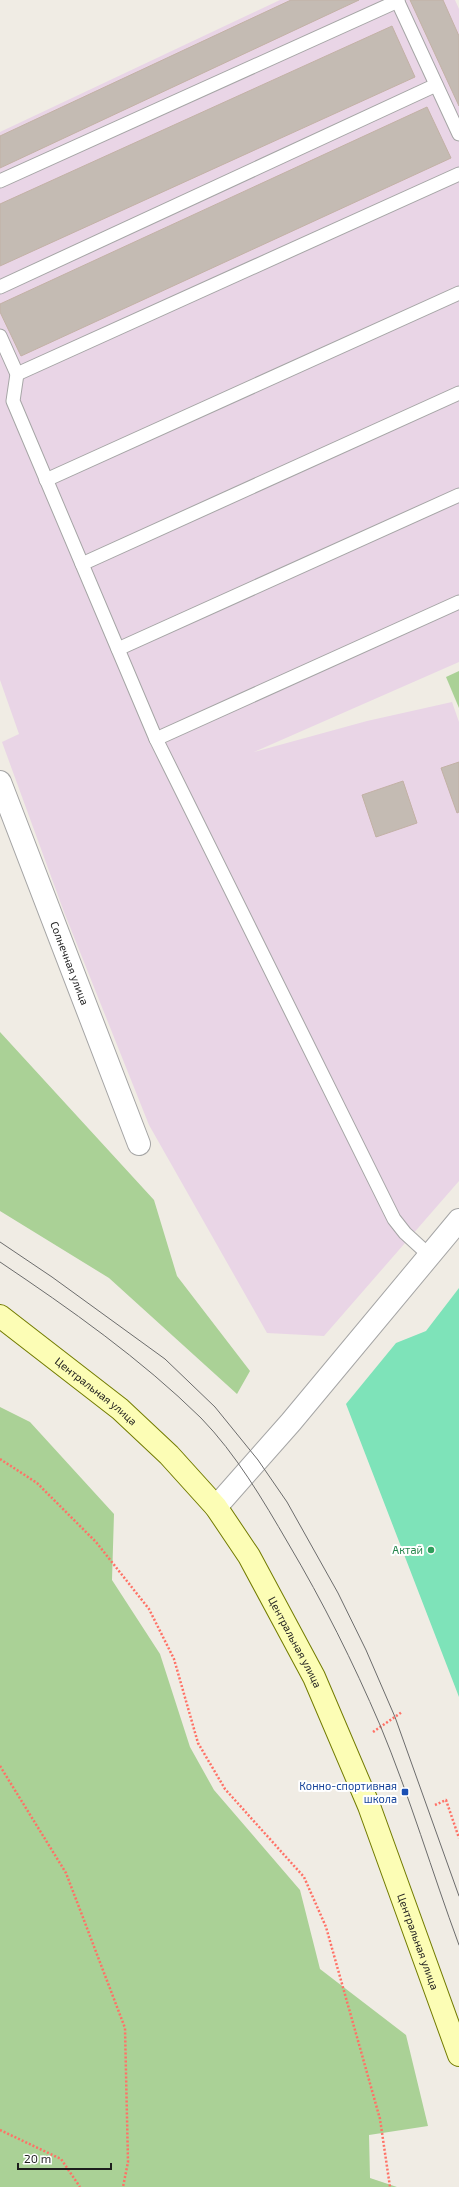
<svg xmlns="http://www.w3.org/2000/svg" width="459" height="2187" viewBox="0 0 459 2187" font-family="'Exo 2',sans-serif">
	<rect width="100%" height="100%" fill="#f0ece4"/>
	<polygon fill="#e9d5e6" points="280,0 455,0 459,9 459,662 254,752 367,721 452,702 459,722 459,1181 324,1336 267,1333 149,1125 64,912 2,742 19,734 0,680 0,132"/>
	<g fill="#aad196">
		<polygon points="459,671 459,708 446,677"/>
		<polygon points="0,1032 154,1200 177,1276 250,1371 237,1394 109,1278 0,1211"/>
		<polygon points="0,1407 30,1422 114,1514 112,1580 160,1654 190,1747 214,1790 300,1890 320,1969 406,2035 428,2126 369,2135 370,2178 397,2187 0,2187"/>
	</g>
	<polygon fill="#7ee3b9" points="459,1288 459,1697 346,1404 396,1343 426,1331"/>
	<g fill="#c4bbb3" stroke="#c2b1a5">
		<polygon points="291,0 359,0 0,168 0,136"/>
		<polygon points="410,0 443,0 459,36 459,106"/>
		<polygon points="392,26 415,77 0,266 0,204"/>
		<polygon points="427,107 451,158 21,356 0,312 0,304"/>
		<polygon points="459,762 459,812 457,813 441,768"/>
		<polygon points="403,781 417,823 376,837 362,795"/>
	</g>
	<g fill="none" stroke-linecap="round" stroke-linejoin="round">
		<g stroke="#a5a5a5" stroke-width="15">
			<g id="lane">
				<polyline points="397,0 459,134"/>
				<polyline points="0,181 398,1"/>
				<polyline points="0,287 436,85"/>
				<polyline points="0,336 17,374 13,401 156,739 394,1219 405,1233 429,1255"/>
				<polyline points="17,374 459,174"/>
				<polyline points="46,480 459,293"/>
				<polyline points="82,564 459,393"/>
				<polyline points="118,649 459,495"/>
				<polyline points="156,739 459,602"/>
			</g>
		</g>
		<g stroke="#a5a5a5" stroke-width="24">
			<g id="street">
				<path id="s1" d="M0,782L139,1144"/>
				<polyline points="216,1507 291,1422 459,1220"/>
			</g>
		</g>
		<g stroke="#727b00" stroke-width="24">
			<g id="secondary">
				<path id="s2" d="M0,1316L120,1409L169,1455L216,1507L249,1556L314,1677L369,1806L459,2055"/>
			</g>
		</g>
		<g stroke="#ff7166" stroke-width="2.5" stroke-dasharray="2 2" stroke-linecap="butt">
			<polyline points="0,1459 37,1483 96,1542 149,1609 174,1659 198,1743 225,1789 304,1877 326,1927 380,2119 390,2187"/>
			<polyline points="373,1732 402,1712"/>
			<polyline points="0,1766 66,1873 125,2028 128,2162 123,2187"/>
			<polyline points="435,1805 446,1800 459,1838"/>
			<polyline points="0,2130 61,2159 80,2187"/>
		</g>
		<use href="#lane" stroke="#fff" stroke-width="13"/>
		<use href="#street" stroke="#fff" stroke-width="22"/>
		<use href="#secondary" stroke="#fcfdb5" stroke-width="22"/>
		<g stroke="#6c6c6c" stroke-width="1">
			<polyline points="0,1242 52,1277 165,1359 215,1407 258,1460 287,1502 338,1593 366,1650 395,1717 459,1896"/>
			<path d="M0,1262C70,1309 141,1359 201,1418C236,1454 263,1500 288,1543C323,1602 353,1662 380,1725C410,1797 432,1872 459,1945"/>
		</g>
	</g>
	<circle fill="#2e9e5b" stroke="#fff" stroke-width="1.5" cx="431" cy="1550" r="4"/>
	<rect fill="#1a4fb4" stroke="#fff" stroke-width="1.5" x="401" y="1788" width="8" height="8" rx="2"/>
	<g text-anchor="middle" stroke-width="4" stroke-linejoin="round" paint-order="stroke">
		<g font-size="11" fill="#1e1e1e" stroke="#fff">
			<text dy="4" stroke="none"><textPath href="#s1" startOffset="194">Солнечная улица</textPath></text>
			<text dy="4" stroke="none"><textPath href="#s2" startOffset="122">Центральная улица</textPath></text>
			<text dy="4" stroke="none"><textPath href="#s2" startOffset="446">Центральная улица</textPath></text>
			<text dy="4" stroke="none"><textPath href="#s2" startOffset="770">Центральная улица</textPath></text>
		</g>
		<g font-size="11" fill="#27864d" stroke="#fff" text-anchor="end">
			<text x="423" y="1554">Актай</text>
		</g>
		<g font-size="11" fill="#164399" stroke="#fff" text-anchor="end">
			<text x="397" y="1790">Конно-спортивная<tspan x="397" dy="13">школа</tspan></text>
		</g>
	</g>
	<path d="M18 2163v6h93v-6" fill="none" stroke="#1e1e1e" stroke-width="2"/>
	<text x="24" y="2163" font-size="12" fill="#1e1e1e" stroke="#ffffff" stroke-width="3" paint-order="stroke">20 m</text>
</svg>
